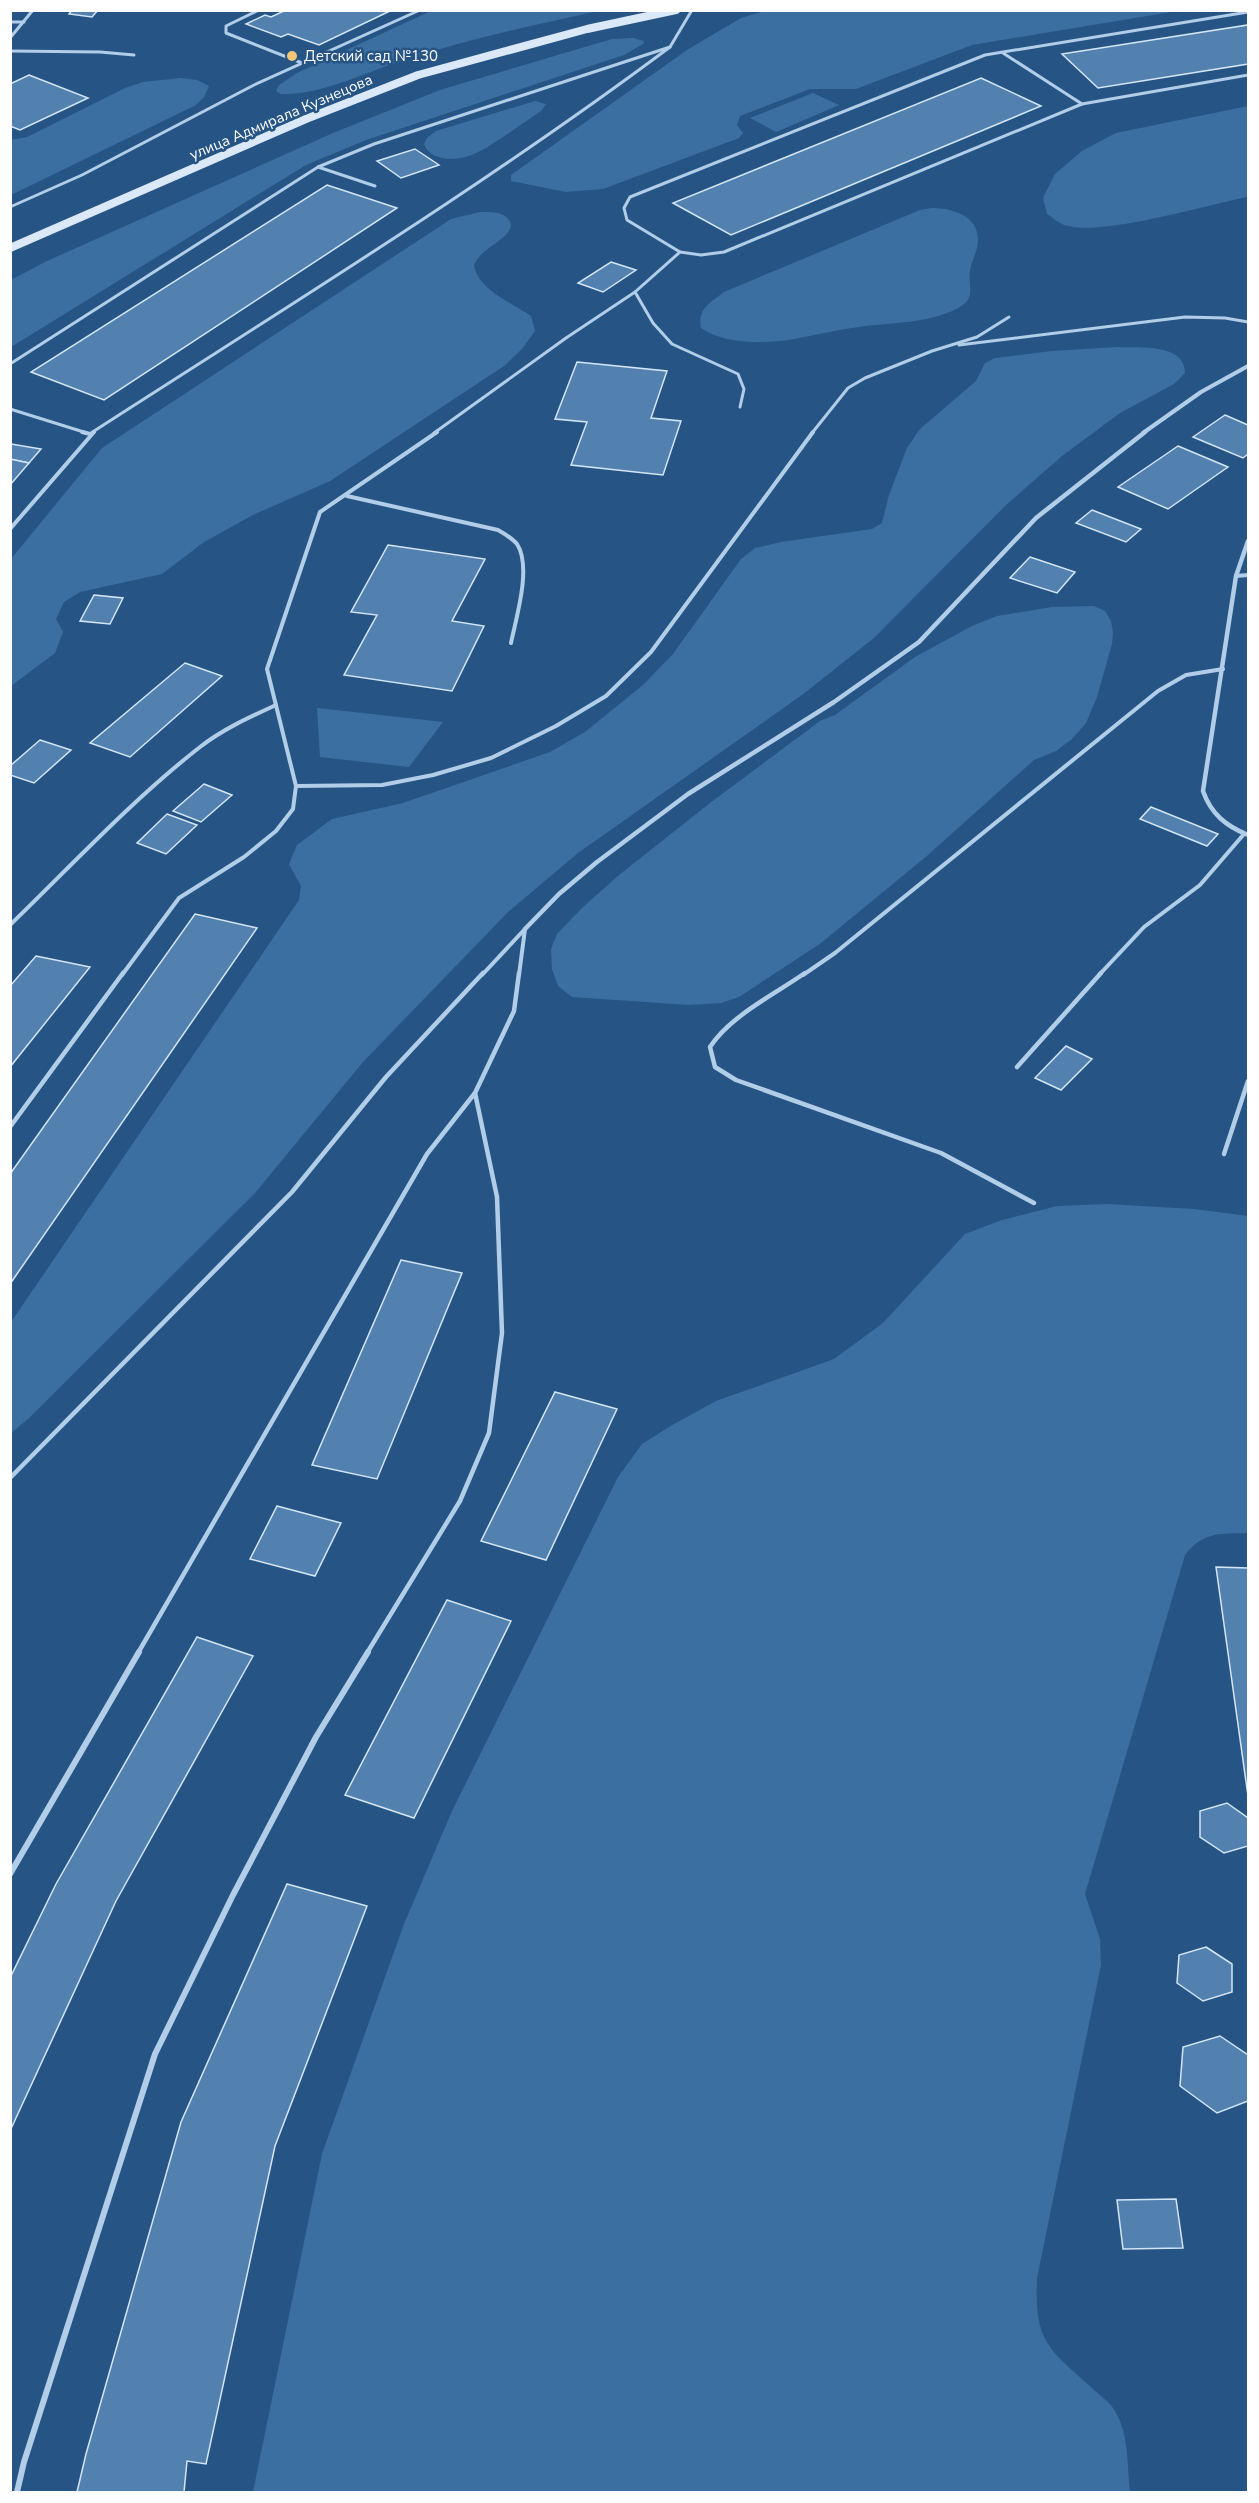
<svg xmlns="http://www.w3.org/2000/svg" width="1259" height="2503" viewBox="0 0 1259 2503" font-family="'Nunito Sans',sans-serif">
	<rect width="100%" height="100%" fill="#265585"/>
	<g fill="#3b6fa2">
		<path d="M433,10L598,11C534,25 470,39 408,59C366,71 325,95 281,94L276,91L279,85L297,73Z"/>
		<polygon points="768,10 1177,10 1177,11 972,45 856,89 810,89 740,116 737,125 743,133 739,138 603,189 566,192 511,181 511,175 687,50 741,18"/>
		<polygon points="633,38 644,41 643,44 624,55 366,140 306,165 11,347 11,280 47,261 333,133 440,90 612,39"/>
		<polygon points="181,78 197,80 209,86 204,97 196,105 11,195 11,140 27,137 125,88 143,82"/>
		<polygon points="813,93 839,105 776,132 750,118"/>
		<path d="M535,101L546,104L541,111C524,122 486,151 469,156C454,161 430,161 424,144L427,138L436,131Z"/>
		<path d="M1248,106V197C1208,204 1096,239 1062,224C1057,222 1052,217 1047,214L1043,198L1055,174L1082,151L1116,133Z"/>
		<path d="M932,208C952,208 979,216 978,241C978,251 971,261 970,271C968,284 975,296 963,305C933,325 886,322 852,328C822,332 792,342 762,342C740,342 719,340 701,328C697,309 710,303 724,292L920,210Z"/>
		<path d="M480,212C490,212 505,211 510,222C517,237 478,248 474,266C479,290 512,303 531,316L535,331L522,349L504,366L330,481L253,515L204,542L162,574L80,592L64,602L56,619L63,632L55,653L11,686V559L102,448L451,219Z"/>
		<path d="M1117,347C1139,348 1185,343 1185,373L1174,384L1120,413L1062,456L1006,505L874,638L802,695L578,853L508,912L363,1062L255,1193L28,1419L11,1433V1322L299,900L301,886L289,864L297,845L332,819L403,803L550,752L585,732L643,685L673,654L741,559L755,548L781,542L872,529L882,523L889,495L907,448L920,429L976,381L985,363L995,358L1052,351Z"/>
		<polygon points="1094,606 1105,611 1111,621 1113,632 1112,644 1097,697 1086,723 1072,739 1056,751 1034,760 928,855 821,943 739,997 721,1003 689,1005 572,997 558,986 552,969 551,949 557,934 583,907 619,875 710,803 820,721 835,715 915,657 972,626 997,616 1052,607"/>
		<polygon points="317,708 443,722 409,767 320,757"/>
		<path d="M1107,1204L1194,1209L1248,1216V1533C1221,1534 1203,1531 1185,1555L1085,1894L1100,1939L1101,1965L1037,2278C1034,2342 1048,2348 1092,2388C1099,2395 1110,2402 1115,2411C1129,2434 1127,2466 1130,2492H253L322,2154L404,1924L452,1811L618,1477L642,1444L674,1424L716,1401L834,1359L883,1323L965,1234L1002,1220L1057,1206Z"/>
	</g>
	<g fill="#5281af" stroke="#d4e5f6" stroke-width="1.5">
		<polygon points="72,10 98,10 92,17 69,14"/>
		<polygon points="286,10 392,10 319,45 288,34 281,37 246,24 265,15 271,17"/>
		<polygon points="1248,25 1248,64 1098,88 1062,54"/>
		<polygon points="29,75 88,98 20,130 10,126 10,84"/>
		<polygon points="981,78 1041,106 731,235 673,203"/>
		<polygon points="415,149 439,165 401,178 377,161"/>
		<polygon points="327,185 397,208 104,400 31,372"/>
		<polygon points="611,262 636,270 603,292 578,283"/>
		<polygon points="577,362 667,371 651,418 681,421 663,475 571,465 587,422 555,419"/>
		<polygon points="1225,415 1248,425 1248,454 1243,458 1193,437"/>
		<polygon points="11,444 41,449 29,463 10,459"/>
		<polygon points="1178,446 1228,467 1168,509 1118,487"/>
		<polygon points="10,459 29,463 10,485"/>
		<polygon points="1092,510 1141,529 1126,542 1076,523"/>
		<polygon points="388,545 485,559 452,621 484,626 452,691 344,675 377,615 351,612"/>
		<polygon points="1030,557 1075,572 1057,593 1010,578"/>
		<polygon points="94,595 123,598 110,624 80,621"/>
		<polygon points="185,663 222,676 130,757 90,743"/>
		<polygon points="40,740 71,750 34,783 10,775 10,766"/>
		<polygon points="204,784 232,795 201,822 173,811"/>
		<polygon points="1151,807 1218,834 1207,846 1140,819"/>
		<polygon points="167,814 197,825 166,854 137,843"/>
		<polygon points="195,914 257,928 10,1284 10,1174"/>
		<polygon points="36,956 90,967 10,1067 10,986"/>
		<polygon points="1066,1046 1092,1059 1061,1090 1035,1078"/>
		<polygon points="401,1260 462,1273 377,1479 312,1465"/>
		<polygon points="555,1392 617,1409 546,1560 481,1541"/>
		<polygon points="277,1506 341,1523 315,1576 250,1559"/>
		<polygon points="1216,1567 1248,1568 1248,1796"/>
		<polygon points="447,1600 511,1621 414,1818 345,1795"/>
		<polygon points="197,1637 253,1656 116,1901 10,2131 10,1978 56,1884"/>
		<polygon points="1227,1803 1248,1818 1248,1846 1224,1853 1200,1837 1200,1811"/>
		<polygon points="287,1884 367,1906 275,2146 206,2464 187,2461 184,2492 77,2492 86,2454 181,2122"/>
		<polygon points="1206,1947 1232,1964 1232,1992 1203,2001 1177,1983 1179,1955"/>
		<polygon points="1220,2036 1248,2055 1248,2101 1217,2113 1180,2086 1183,2047"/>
		<polygon points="1176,2199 1183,2248 1123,2249 1117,2200"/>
	</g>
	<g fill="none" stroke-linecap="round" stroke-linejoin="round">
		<g stroke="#b1cde8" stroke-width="3">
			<polyline points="259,10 226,26 226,33 302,63"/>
			<polyline points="10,22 24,22"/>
			<polyline points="10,38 33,10"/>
			<polyline points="10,51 100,52 134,55"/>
			<polyline points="1003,53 1082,104 1248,75"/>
			<polyline points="318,167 375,186"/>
			<polyline points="10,207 82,175 254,85 420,10"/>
			<polyline points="680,252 701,255 724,252 1082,104"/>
			<polyline points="635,292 653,323 672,344 738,374 744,389 740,407"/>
			<polyline points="959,345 1185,317 1225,318 1248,322"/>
			<polyline points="10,364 318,167 374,144 670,47 692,10"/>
			<polyline points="10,409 87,433"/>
			<path d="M91,433C286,307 484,186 670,47"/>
			<polyline points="434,433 566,338 635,292 680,252 627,220 624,208 630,197 985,55 1248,12"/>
			<polyline points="812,433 848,388 865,378 932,351 977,337 1009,317"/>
		</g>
		<g stroke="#b1cde8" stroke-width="4">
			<polyline points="82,432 90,434"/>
			<path d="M347,496L498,530C505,534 512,538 517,544C532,567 516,618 511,643"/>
			<polyline points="10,529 94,432"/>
			<polyline points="1236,576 1248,575"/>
			<polyline points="296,786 382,785 433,775 491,758 556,726 606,696 651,652 813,432"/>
			<path d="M10,925C72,865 132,800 200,747C223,729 250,717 276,705"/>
			<polyline points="122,975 179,898 244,857 276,831 293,809 296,786 267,669 320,512 437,432"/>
			<polyline points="482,975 525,929"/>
			<polyline points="519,975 525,929"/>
			<polyline points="803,975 835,953 1158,691 1186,675 1223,669"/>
			<polyline points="1099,975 1144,927 1200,885 1244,834"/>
		</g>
		<g stroke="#b1cde8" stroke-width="4.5">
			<path d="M805,973C775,994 730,1016 710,1047L715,1067L736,1080L941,1153L1034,1203"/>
			<polyline points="1017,1067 1101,973"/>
			<polyline points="10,1127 123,973"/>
			<polyline points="1224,1154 1248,1081"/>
			<polyline points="10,1478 292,1192 386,1077 483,973"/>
			<polyline points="138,1653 427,1154 475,1093 514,1011 519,973"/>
			<polyline points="367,1653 460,1501 489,1433 502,1333 497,1197 475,1093"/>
		</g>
		<g stroke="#b1cde8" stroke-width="6">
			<polyline points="10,1874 139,1652"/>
			<polyline points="17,2492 24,2462 155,2054 233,1895 316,1737 368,1652"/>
		</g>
		<polyline stroke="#b1cde8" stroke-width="4" points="1143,433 1201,392 1248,366"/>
		<g stroke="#b1cde8" stroke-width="4.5">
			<path d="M1248,541L1236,576L1203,791C1211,814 1226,826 1248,835"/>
			<polyline points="525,929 559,894 597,862 688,794 834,702 919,642 1036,518 1145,432"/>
		</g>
		<polyline stroke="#dbe8f7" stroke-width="8" points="10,248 306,119 418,75 587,29 676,10"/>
	</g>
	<circle fill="#f1c775" stroke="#265585" stroke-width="2" cx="292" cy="56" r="6"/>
	<g text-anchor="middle" stroke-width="5" stroke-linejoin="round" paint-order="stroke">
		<g font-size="15" fill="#fff" stroke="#265585" text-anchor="start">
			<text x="304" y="61">Детский сад №130</text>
		</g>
		<g font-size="15" fill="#fff" stroke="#265585">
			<text transform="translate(281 117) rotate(-23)" y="5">улица Адмирала Кузнецова</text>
		</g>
	</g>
	<rect width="1259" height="2503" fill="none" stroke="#ffffff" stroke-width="24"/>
</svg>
